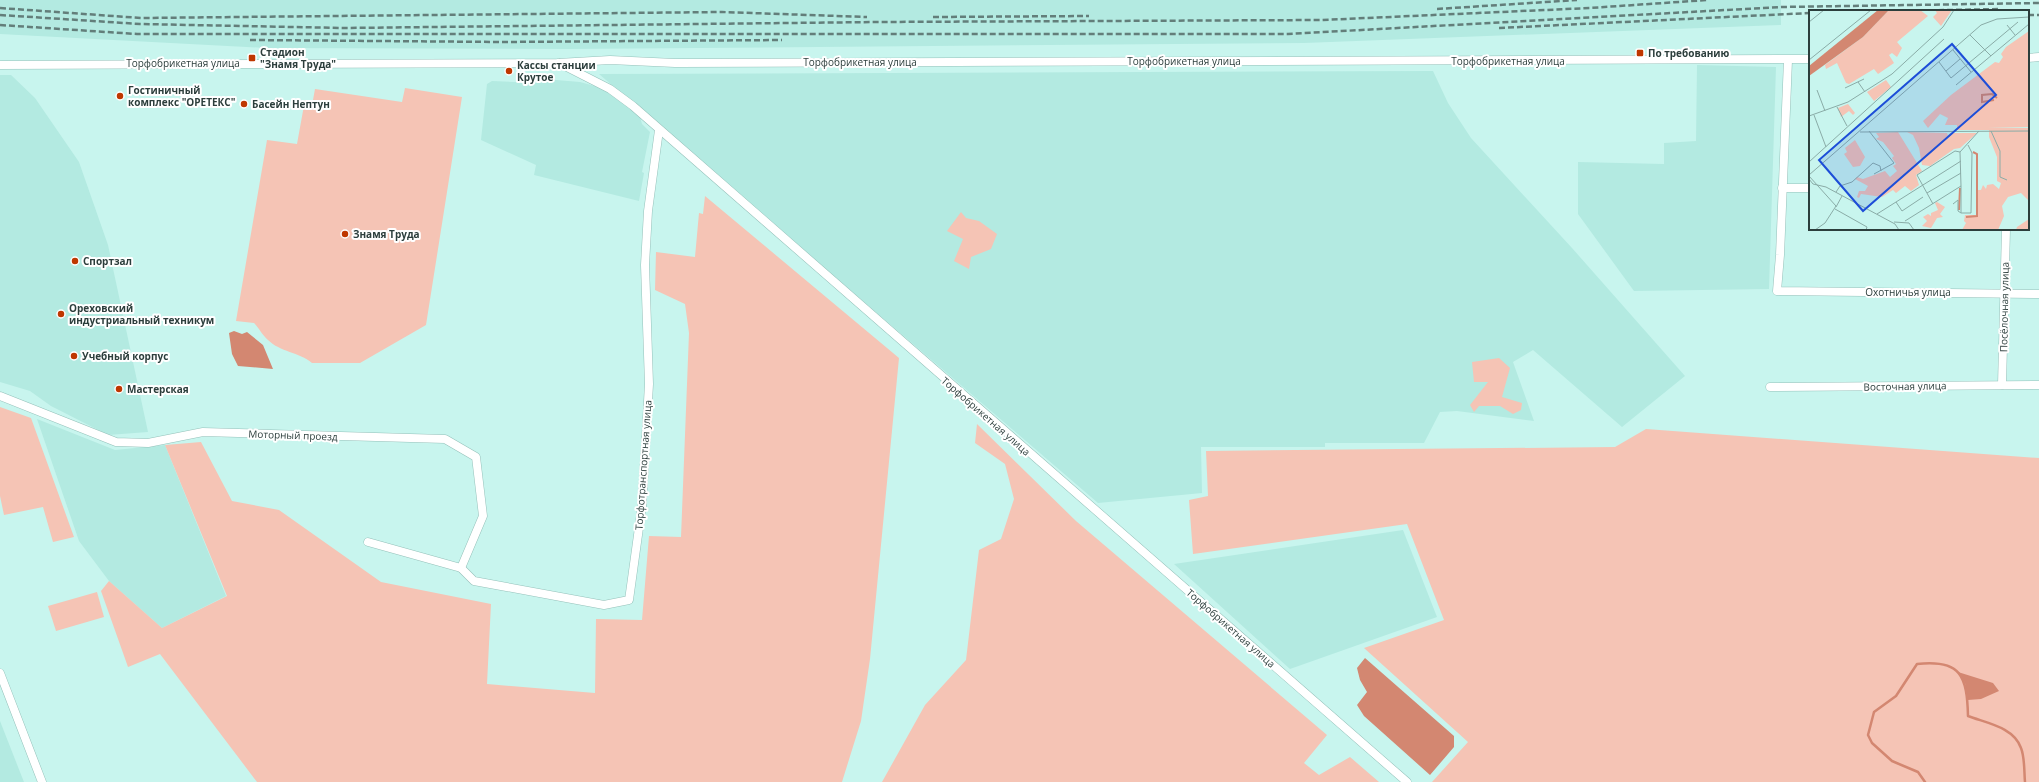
<svg xmlns="http://www.w3.org/2000/svg" width="2039" height="782" viewBox="0 0 2039 782" font-family="'Open Sans',sans-serif">
	<rect width="100%" height="100%" fill="#c8f5ee"/>
	<g fill="#b3eae1">
		<polygon points="0,0 1781,0 1781,25 1304,43 568,49 266,48 0,34"/>
		<polygon points="1697,65 1776,67 1769,289 1634,291 1578,214 1578,162 1664,164 1664,143 1696,141"/>
		<polygon points="1433,71 1448,103 1471,138 1572,248 1685,376 1622,427 1533,350 1513,362 1534,421 1457,411 1440,412 1424,443 1325,443 1325,447 1201,447 1202,493 1098,503 599,74"/>
		<polygon points="0,75 11,75 35,98 79,162 108,245 148,432 108,435 51,406 30,391 0,382"/>
		<polygon points="544,79 580,82 602,88 640,117 642,124 650,132 642,172 644,173 639,201 534,175 536,165 481,140 487,84 492,81 543,83"/>
		<polygon points="37,419 115,450 165,445 226,596 162,628 109,581 79,541"/>
		<polygon points="1403,530 1437,617 1290,669 1174,564"/>
		<polygon points="0,721 20,772 24,782 0,782"/>
	</g>
	<g fill="#f5c4b5">
		<path d="M405,88L462,97L426,325L360,363H312C299,352 280,352 268,340C263,336 259,328 254,323L236,321L267,140L297,144L305,100H313L315,89L402,102Z"/>
		<polygon points="705,196 899,358 870,659 861,721 842,782 257,782 160,654 128,667 101,591 109,581 162,628 227,596 165,445 201,442 232,501 279,510 381,582 491,604 487,684 595,693 596,619 642,620 649,536 681,537 689,333 685,304 655,290 656,252 695,257 699,213 703,214"/>
		<polygon points="961,212 966,218 979,221 997,234 991,249 971,257 969,269 954,261 963,239 947,231"/>
		<polygon points="1499,358 1510,368 1502,397 1522,403 1521,410 1513,414 1500,406 1479,406 1474,412 1470,405 1488,382 1474,382 1472,362"/>
		<polygon points="0,407 31,418 74,537 53,542 43,507 4,515 0,496"/>
		<polygon points="977,424 1076,521 1327,735 1304,763 1319,775 1350,757 1379,782 882,782 925,705 966,660 979,550 1001,539 1014,499 1005,464 975,443"/>
		<polygon points="1646,429 2039,458 2039,782 1432,782 1468,742 1364,648 1444,620 1407,524 1193,554 1189,500 1208,496 1206,451 1615,447"/>
		<polygon points="97,592 104,617 56,631 48,606"/>
	</g>
	<g fill="#d38771">
		<polygon points="234,331 242,334 247,332 263,345 273,369 238,366 232,354 229,333"/>
		<polygon points="1365,658 1454,736 1454,747 1430,775 1364,716 1357,705 1367,692 1360,680 1357,668"/>
		<polygon points="1958,672 1993,683 1999,691 1981,699 1968,700 1965,683"/>
	</g>
	<g fill="none" stroke-linecap="round" stroke-linejoin="round">
		<path stroke="#d38771" stroke-width="2.5" d="M1925,782L1918,772L1892,761L1872,743L1868,735L1874,712L1896,696L1917,664C1961,659 1967,676 1968,716C1986,723 2014,727 2021,748C2025,758 2024,772 2025,782"/>
		<g stroke="#95c1ba" stroke-width="9">
			<g id="minor">
				<polyline points="2028,58 2039,57"/>
				<polyline points="1788,60 1780,255 1777,291 2039,294"/>
				<polyline points="559,63 610,89 633,106 1407,782"/>
				<polyline points="0,65 558,63 610,60 675,63 1810,59"/>
				<polyline points="1782,188 1810,188"/>
				<polyline points="2002,385 2006,229"/>
				<polyline points="1770,387 2039,385"/>
				<polyline points="0,396 116,442 148,443 203,432 445,439 476,457 483,516 461,568"/>
				<polyline points="368,542 461,568 474,581 604,605 629,600 642,506 649,384 645,265 648,211 659,130"/>
				<polyline points="0,673 42,782"/>
			</g>
		</g>
		<use href="#minor" stroke="#fff" stroke-width="8"/>
		<g stroke="#637e7a" stroke-width="2.5" stroke-dasharray="6 3" stroke-linecap="butt">
			<polyline points="0,8 141,18 722,12 867,17"/>
			<polyline points="1437,9 1577,0"/>
			<polyline points="1893,11 2001,9"/>
			<polyline points="0,15 140,24 345,28 876,22 1322,20 1590,8 1707,0"/>
			<polyline points="2028,15 2039,15"/>
			<polyline points="933,17 1089,16"/>
			<polyline points="0,25 137,34 1288,34 1781,7 2039,3"/>
			<polyline points="1499,28 1810,13"/>
			<polyline points="250,40 502,42 782,40"/>
		</g>
	</g>
	<g fill="#bf3700" stroke="#fff" stroke-width="1.5">
		<rect x="1636" y="49" width="8" height="8" rx="2"/>
		<rect x="248" y="54" width="8" height="8" rx="2"/>
		<circle cx="509" cy="71" r="4"/>
		<circle cx="120" cy="96" r="4"/>
		<circle cx="244" cy="104" r="4"/>
		<circle cx="345" cy="234" r="4"/>
		<circle cx="75" cy="261" r="4"/>
		<circle cx="61" cy="314" r="4"/>
		<circle cx="74" cy="356" r="4"/>
		<circle cx="119" cy="389" r="4"/>
	</g>
	<g text-anchor="middle" stroke-width="4" stroke-linejoin="round" paint-order="stroke">
		<g font-size="10" font-weight="bold" fill="#2c3e3c" stroke="#fff" text-anchor="start">
			<text x="260" y="56">Стадион<tspan x="260" dy="12">"Знамя Труда"</tspan></text>
			<text x="1648" y="57">По требованию</text>
			<text x="517" y="69">Кассы станции<tspan x="517" dy="12">Крутое</tspan></text>
			<text x="128" y="94">Гостиничный<tspan x="128" dy="12">комплекс "ОРЕТЕКС"</tspan></text>
			<text x="252" y="108">Басейн Нептун</text>
			<text x="353" y="238">Знамя Труда</text>
			<text x="83" y="265">Спортзал</text>
			<text x="69" y="312">Ореховский<tspan x="69" dy="12">индустриальный техникум</tspan></text>
			<text x="82" y="360">Учебный корпус</text>
			<text x="127" y="393">Мастерская</text>
		</g>
		<g font-size="10" fill="#2c3e3c" stroke="#fff">
			<text x="1184" y="65">Торфобрикетная улица</text>
			<text x="1508" y="65">Торфобрикетная улица</text>
			<text x="860" y="66">Торфобрикетная улица</text>
			<text x="183" y="67">Торфобрикетная улица</text>
			<text x="1908" y="296">Охотничья улица</text>
			<text transform="translate(2004 307) rotate(-89)" y="4">Посёлочная улица</text>
			<text transform="translate(1905 386) rotate(-1)" y="4">Восточная улица</text>
			<text transform="translate(986 416) rotate(41)" y="4">Торфобрикетная улица</text>
			<text transform="translate(293 435) rotate(2)" y="4">Моторный проезд</text>
			<text transform="translate(643 465) rotate(-86)" y="4">Торфотранспортная улица</text>
			<text transform="translate(1231 628) rotate(41)" y="4">Торфобрикетная улица</text>
		</g>
	</g>
	<g transform="translate(1809 10)">
		<rect width="220" height="220" fill="#c8f5ee"/>
		<path d="M80,0H111L119,6L88,32L93,38L88,47L83,43L80,45L85,53L69,64L65,59L40,74L37,73L28,53L17,59L16,55L54,27ZM126,0H143L132,16L124,7L128,3ZM220,21V117H179L220,118V191L212,183L199,187L193,196L195,206L189,220H153L157,213L155,211L156,205H167L168,180H172L174,175L177,179L178,175L184,174L190,179L192,173L188,171V147L180,127V120H148V115H136L139,108L131,104L119,118L114,111L142,85L186,52L190,53L194,47L192,44L197,37ZM77,70L82,77L65,91L58,82ZM39,94L46,103L44,105L40,101L32,107L29,98ZM89,122L113,161L107,165L110,175L102,181L96,176L87,183L84,180L73,187L52,184L50,188L48,187L50,181H56L59,176L46,169L48,167L54,169L76,161L81,167L88,161L84,156L87,154L83,148L85,146L74,132L67,129L70,127L67,123ZM98,122L138,123L139,126L141,123H168L151,138L145,139L121,156L113,155L110,138L104,125ZM46,130L56,147L51,156L44,157L35,144L38,142L36,138ZM128,192L136,197L131,204L134,207L128,208L122,218L113,216L118,211L114,207L119,204L122,206V203L129,200L126,193ZM220,209V220H207L208,217Z" fill="#f5c4b5"/>
		<path d="M69,0H80L54,27L0,66V56Z" fill="#d38771"/>
		<path fill="none" stroke="#d38771" stroke-width="2" d="M185,90L173,92V85L183,84L188,88M150,200L151,178M157,207L168,206V144L164,142"/>
		<path fill="none" stroke="#8aaca7" stroke-width="1" d="M0,12L15,0M198,15L206,25M161,25L182,46M144,40L162,62M0,50L62,0M130,52L142,68L209,12M137,61L151,49M49,72L56,82M147,75L220,14M36,78L55,69M8,80L16,101M28,97L38,116M5,105L17,137M0,106L39,92L83,64L134,17L145,0M60,121L85,153L65,164M182,121L191,141V167L198,170M51,122L220,121M0,152L135,29M0,165L172,15L188,9L220,7M0,166L27,196L16,213L6,220M0,169L4,174L17,177L86,214L90,220M152,176V203H162L163,143L159,135M27,182L31,176L43,172L64,153L71,156L72,161M118,183L152,163M87,192L93,201L114,187M124,194L108,165L146,141L151,142L170,121M144,194L149,190V201L152,203M27,197L33,186M26,199L58,217L57,220M68,204L152,151M96,211L152,176L151,142M85,212L100,213L105,220"/>
		<path fill="#1d4ed8" fill-opacity="0.15" stroke="#1d4ed8" stroke-width="2" d="M143,34L187,85L54,201L10,150Z"/>
		<rect width="220" height="220" fill="none" stroke="#2c3e3c" stroke-width="2"/>
	</g>
</svg>
